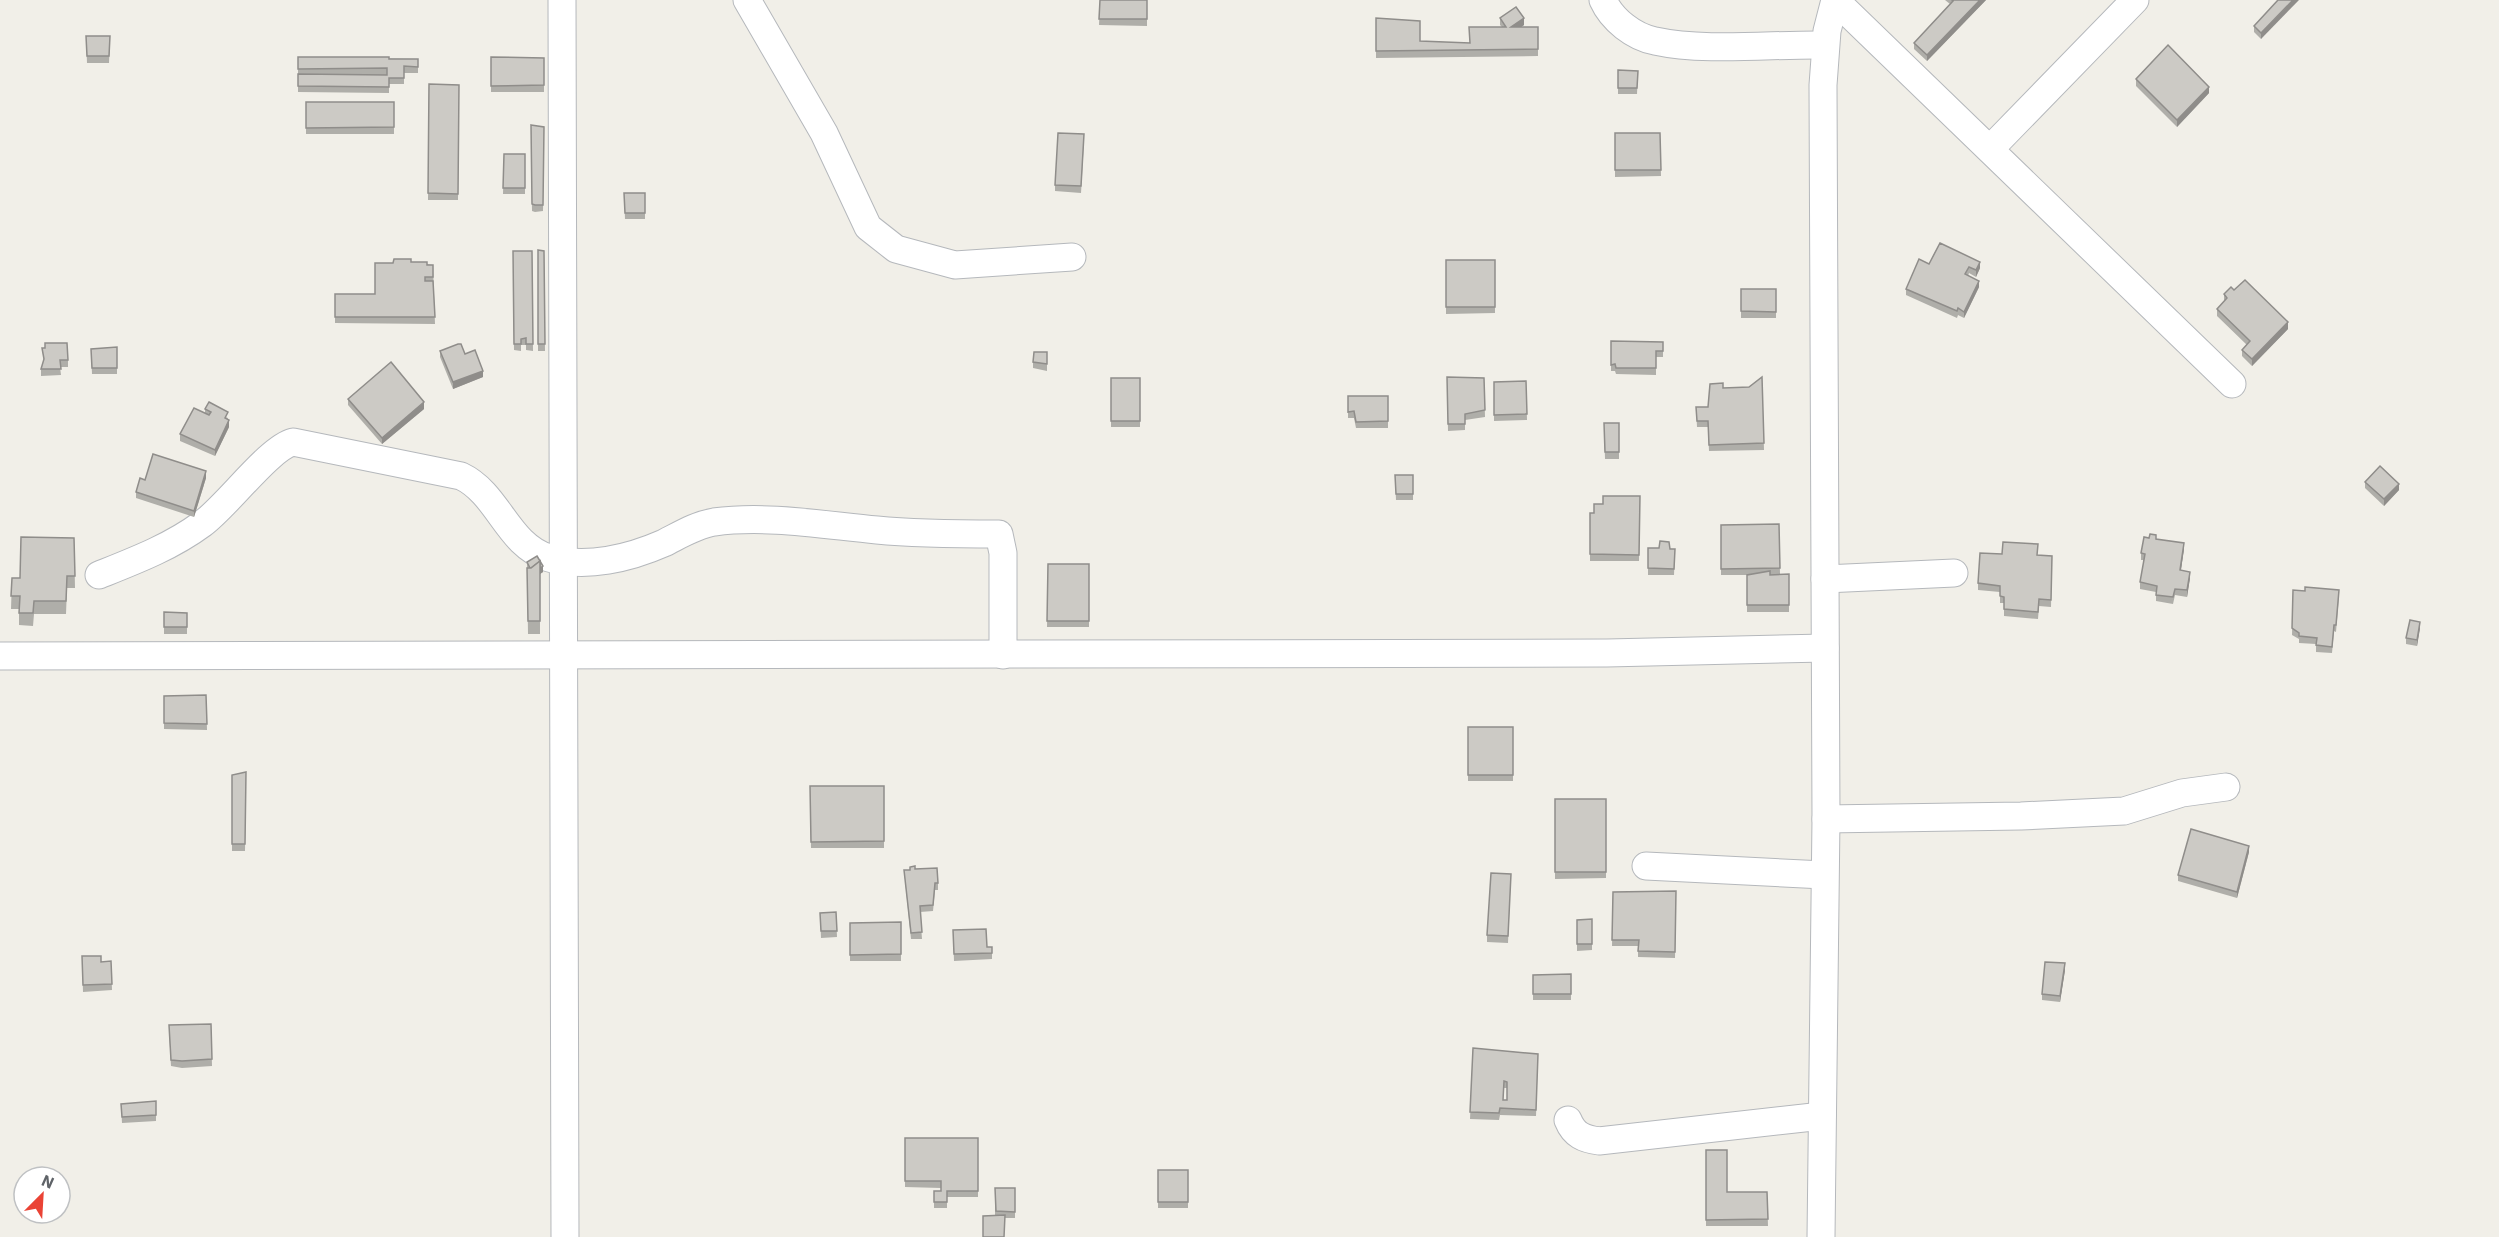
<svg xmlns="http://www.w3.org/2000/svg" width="2499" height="1237" viewBox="0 0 2499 1237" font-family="'IBM Plex Sans',sans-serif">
	<rect width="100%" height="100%" fill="#f1efe8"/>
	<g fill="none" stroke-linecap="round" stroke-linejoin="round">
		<g stroke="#b5b8bc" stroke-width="29">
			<g id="minor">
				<polyline points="562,0 565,1237"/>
				<polyline points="747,0 824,133 868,227 896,249 955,265 1072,257"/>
				<path d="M1603,0C1612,20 1634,37 1655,41C1705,52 1773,44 1825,45"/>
				<polyline points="1835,0 2232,384"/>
				<polyline points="1991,148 2135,0"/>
				<path d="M99,575C134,561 171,547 202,524C227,506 269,448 293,442L461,476C499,494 507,545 549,558C586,569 630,558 664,543C680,535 696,525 714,522C767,515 823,525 877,530C917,534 958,534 999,534L1003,553V655"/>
				<polyline points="1825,579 1954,573"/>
				<polyline points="0,656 1607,653 1825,648"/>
				<polyline points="1826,819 2021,816 2124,811 2182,793 2226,787"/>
				<polyline points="1646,866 1824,875"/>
				<path d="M1568,1120C1574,1135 1584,1139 1599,1141L1822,1116"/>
				<polyline points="1821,1237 1826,819 1823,85 1827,31 1835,0"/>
			</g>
		</g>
		<use href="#minor" stroke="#fff" stroke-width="27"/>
	</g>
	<g fill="#afaea9" fill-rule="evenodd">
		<polygon points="1100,0 1147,0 1147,26 1099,25"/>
		<polygon points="1945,0 1986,0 1927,61 1914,49 1914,43 1950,4"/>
		<polygon points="2278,0 2261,39 2254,32 2254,26"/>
		<polygon points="1376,18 1420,41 1469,43 1502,27 1500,25 1500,18 1524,25 1521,27 1538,27 1538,56 1376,58"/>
		<polygon points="86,36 110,36 109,63 87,63"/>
		<polygon points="298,57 418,59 418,73 404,73 404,84 389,84 389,93 298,92"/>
		<polygon points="491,57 544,58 544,92 491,92"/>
		<polygon points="1618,70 1638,71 1637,94 1618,94"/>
		<polygon points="2136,79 2209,93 2177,127 2136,86"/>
		<polygon points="429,84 459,85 458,200 428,200"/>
		<rect x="306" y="102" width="88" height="32"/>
		<polygon points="531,125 544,127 543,211 535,212 532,211"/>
		<polygon points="1615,133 1660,133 1661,176 1615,177"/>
		<polygon points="1084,141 1081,193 1055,191 1055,185"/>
		<polygon points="504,154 525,154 525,194 503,194"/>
		<polygon points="624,193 645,193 645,219 625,219"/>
		<polygon points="1940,243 1980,268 1976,277 1969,273 1968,276 1979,287 1964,318 1958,315 1957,318 1906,295 1906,289 1929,264"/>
		<polygon points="538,250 544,251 545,351 538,351"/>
		<polygon points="513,251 532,251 533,351 526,350 526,345 521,345 521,351 514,350"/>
		<polygon points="1446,260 1495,260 1495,313 1446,314"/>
		<polygon points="411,262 433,265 435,324 335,323 335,294 375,294 393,263"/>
		<rect x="1741" y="289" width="35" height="29"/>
		<polygon points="2234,290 2288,329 2252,366 2242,356 2242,350 2247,345 2217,316 2217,309 2224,301 2224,294"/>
		<polygon points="1611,341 1663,342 1663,357 1656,357 1656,375 1616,374 1615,371 1611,371"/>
		<polygon points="117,347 117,374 92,374 91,349"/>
		<polygon points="42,348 68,360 68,367 60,367 61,375 41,376 41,369 44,361"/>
		<polygon points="440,351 465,354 483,377 453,389 440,357"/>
		<polygon points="1047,352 1047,371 1033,368 1033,362"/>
		<polygon points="1447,377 1484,378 1485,417 1465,420 1465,430 1448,431"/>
		<polygon points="1762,377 1764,450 1709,451 1708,427 1697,427 1696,407 1708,407 1723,388 1749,387"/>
		<rect x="1111" y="378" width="29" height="49"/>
		<polygon points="1526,381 1527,420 1494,421 1494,382"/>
		<polygon points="1348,396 1388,396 1388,428 1356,428 1354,418 1348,418"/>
		<polygon points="348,399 424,409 382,444 348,405"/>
		<polygon points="205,409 228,418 227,420 229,427 215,456 180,441 180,434 205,413"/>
		<polygon points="1604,423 1619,423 1619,459 1605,459"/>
		<polygon points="1395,475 1413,475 1413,500 1396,500"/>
		<polygon points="206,478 194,517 136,498 136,492 145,480"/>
		<polygon points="2365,482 2399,490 2384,506 2365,488"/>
		<polygon points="1640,496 1639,561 1590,561 1590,513 1594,513"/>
		<polygon points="1779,524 1780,574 1789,574 1789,612 1747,612 1747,575 1721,575 1721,525"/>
		<polygon points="74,538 75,588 67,588 66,614 34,614 33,626 19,625 19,609 11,609 12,578 20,578"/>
		<polygon points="2156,539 2184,549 2181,570 2190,578 2187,597 2175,595 2173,604 2156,601 2156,592 2140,589 2140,582 2144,560 2141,560 2141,553"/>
		<polygon points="1648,548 1675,549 1674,575 1648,575"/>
		<polygon points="2002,554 2052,556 2051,607 2039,606 2038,619 2004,616 2004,603 2000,603 2000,592 1978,590 1978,583"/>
		<polygon points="527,562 543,572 540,574 540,634 528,634"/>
		<polygon points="1048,564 1089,564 1089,627 1047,627"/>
		<polygon points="2293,590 2339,596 2336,632 2334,631 2332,653 2316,652 2316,644 2299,643 2299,639 2292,635"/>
		<polygon points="164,612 187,613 187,634 164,634"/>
		<polygon points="2420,628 2417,646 2406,644 2406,638"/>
		<polygon points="206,695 207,730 164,729 164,696"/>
		<rect x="1468" y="727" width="45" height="54"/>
		<polygon points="246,772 245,851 232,851 232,775"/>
		<polygon points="884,786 884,848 811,848 810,787"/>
		<polygon points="1555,799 1606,799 1606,878 1555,879"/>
		<polygon points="2249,852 2237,898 2178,881 2178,875"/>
		<polygon points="904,870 938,883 938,890 935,890 933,911 920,912 922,939 911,939"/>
		<polygon points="1511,874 1508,943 1487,942 1487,935"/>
		<polygon points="1676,891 1675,958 1638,957 1638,946 1612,946 1613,892"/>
		<polygon points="836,912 837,937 821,938 820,913"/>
		<polygon points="1592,919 1592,950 1577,951 1577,920"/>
		<polygon points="901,922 901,961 850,961 850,923"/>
		<polygon points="953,930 987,947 992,947 992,959 954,961"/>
		<polygon points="82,956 101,962 111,961 112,990 83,992"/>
		<polygon points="2065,970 2060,1002 2042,1000 2042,994"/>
		<polygon points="1571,974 1571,1000 1533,1000 1533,975"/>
		<polygon points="211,1024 212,1066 182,1068 171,1066 169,1031"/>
		<path d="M1473,1048L1538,1054L1536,1116L1500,1115L1499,1120L1470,1119ZM1504,1088H1507V1100H1503Z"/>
		<polygon points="156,1101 156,1121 122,1123 121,1104"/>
		<polygon points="905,1138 978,1138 978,1197 947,1197 947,1208 934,1208 934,1191 941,1191 941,1188 905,1187"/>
		<polygon points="1706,1150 1727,1192 1767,1192 1768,1226 1706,1226"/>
		<rect x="1158" y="1170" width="30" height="38"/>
		<polygon points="995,1188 1015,1188 1015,1218 1005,1218 995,1216"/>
	</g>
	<g fill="#8f8d8a">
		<polygon points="1980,0 1986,0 1927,61 1927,55"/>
		<polygon points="2293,0 2299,0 2261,39 2261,33"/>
		<polygon points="1524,18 1524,25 1511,34 1511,27"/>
		<polygon points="2209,87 2209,93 2177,127 2177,120"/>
		<polygon points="1980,262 1980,268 1976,277 1976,270"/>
		<polygon points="1979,281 1979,287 1964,318 1964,312"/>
		<polygon points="2288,322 2288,329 2252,366 2252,359"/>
		<polygon points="483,371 483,377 453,389 453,382"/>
		<polygon points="424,402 424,409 382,444 382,438"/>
		<polygon points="229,420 229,427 215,456 215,450"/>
		<polygon points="206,471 206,478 194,517 194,511"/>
		<polygon points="2399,484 2399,490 2384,506 2384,499"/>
		<polygon points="2184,543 2184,549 2180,576 2180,570"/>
		<polygon points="543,566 543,572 532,579 532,572"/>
		<polygon points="2190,572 2190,578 2187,597 2187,590"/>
		<polygon points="2420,622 2420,628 2417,646 2417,640"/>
		<polygon points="2249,846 2249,852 2237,898 2237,892"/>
		<polygon points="2065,963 2065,970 2060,1002 2060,996"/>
	</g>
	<g fill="#cccac5" stroke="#8f8d8a" stroke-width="1.5" fill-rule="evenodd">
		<polygon points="1100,0 1147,0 1147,19 1099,19"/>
		<polygon points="1952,0 1980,0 1927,55 1914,43 1953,1"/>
		<polygon points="2278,0 2293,0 2261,33 2254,26"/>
		<polygon points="1516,7 1524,18 1511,27 1538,27 1538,49 1376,51 1376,18 1420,21 1420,41 1470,43 1469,27 1506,27 1500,18"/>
		<polygon points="86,36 110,36 109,56 87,56"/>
		<polygon points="2168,45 2209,87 2177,120 2136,79"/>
		<polygon points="298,57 389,57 389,59 418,59 418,67 404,66 404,78 389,78 389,87 298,86 298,74 387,75 387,68 298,69"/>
		<polygon points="491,57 544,58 544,85 491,86"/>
		<polygon points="1618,70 1638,71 1637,88 1618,88"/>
		<polygon points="429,84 459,85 458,194 428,193"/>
		<polygon points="306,102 394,102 394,127 306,128"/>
		<polygon points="531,125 544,127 543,205 535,205 532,204"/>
		<polygon points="1058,133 1084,134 1081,186 1055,185"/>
		<polygon points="1615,133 1660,133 1661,170 1615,170"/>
		<polygon points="504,154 525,154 525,188 503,188"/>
		<polygon points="624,193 645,193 645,213 625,213"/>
		<polygon points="1940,243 1980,262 1976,270 1969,267 1965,274 1979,281 1964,312 1958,308 1957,311 1906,289 1919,259 1929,264"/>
		<polygon points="538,250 544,251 545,344 538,344"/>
		<polygon points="513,251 532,251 533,344 526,344 526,338 521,339 521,344 514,344"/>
		<polygon points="394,259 411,259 411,262 427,262 427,265 433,265 433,277 425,277 425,281 433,281 435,317 335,317 335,294 375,294 375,263 393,263"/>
		<rect x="1446" y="260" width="49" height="47"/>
		<polygon points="2245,280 2288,322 2252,359 2242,350 2250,341 2217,309 2227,298 2224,294 2231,287 2234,290"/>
		<polygon points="1741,289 1776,289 1776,312 1741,311"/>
		<polygon points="1611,341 1663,342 1663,351 1656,351 1656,368 1616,368 1615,364 1611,365"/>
		<polygon points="45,343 67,343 68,360 60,360 61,369 41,369 44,359 42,348 45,348"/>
		<polygon points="458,344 461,344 465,354 475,350 483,371 453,382 440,351"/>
		<polygon points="117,347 117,368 92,368 91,349"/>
		<polygon points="1034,352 1047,352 1047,364 1033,362"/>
		<polygon points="391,362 424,402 382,438 348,399"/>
		<polygon points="1447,377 1484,378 1485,410 1465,414 1465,424 1448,424"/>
		<polygon points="1762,377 1764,443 1709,445 1708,421 1697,421 1696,407 1708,407 1710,384 1723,383 1723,388 1749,387"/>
		<rect x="1111" y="378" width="29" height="43"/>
		<polygon points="1526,381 1527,414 1494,415 1494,382"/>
		<polygon points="1348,396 1388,396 1388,421 1356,422 1354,411 1348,412"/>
		<polygon points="209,402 228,412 225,418 229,420 215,450 180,434 194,408 209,415 211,412 205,409"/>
		<polygon points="1604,423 1619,423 1619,452 1605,452"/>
		<polygon points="153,454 206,471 194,511 136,492 140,478 145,480"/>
		<polygon points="2380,466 2399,484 2384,499 2365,482"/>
		<polygon points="1395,475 1413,475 1413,494 1396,494"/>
		<polygon points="1603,496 1640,496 1639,555 1590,554 1590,513 1594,513 1594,504 1603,504"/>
		<polygon points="1779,524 1780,568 1721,569 1721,525"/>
		<polygon points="2150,534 2156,535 2156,539 2184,543 2180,570 2190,572 2187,590 2175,589 2173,597 2156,595 2157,586 2140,582 2145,554 2141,553 2144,537 2149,538"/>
		<polygon points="21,537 74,538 75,576 67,576 66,601 34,601 33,613 19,613 20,596 11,596 12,578 20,578"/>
		<polygon points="1660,541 1669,542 1670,549 1675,549 1674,569 1648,568 1648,548 1659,548"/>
		<polygon points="2003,542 2038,544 2037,555 2052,556 2051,600 2039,599 2038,612 2004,609 2004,597 2000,596 2000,586 1978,583 1980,553 2002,554"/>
		<polygon points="537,556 543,566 540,568 540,561 531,568 530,568 527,562"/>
		<polygon points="540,561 540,621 528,621 527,568 531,568"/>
		<polygon points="1048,564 1089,564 1089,621 1047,621"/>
		<polygon points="1770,571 1770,575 1789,574 1789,605 1747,605 1747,575"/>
		<polygon points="2305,587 2339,590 2336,625 2334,625 2332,647 2316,645 2317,638 2299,636 2299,633 2292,628 2293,590 2305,591"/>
		<polygon points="164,612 187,613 187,627 164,627"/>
		<polygon points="2410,620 2420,622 2417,640 2406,638"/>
		<polygon points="206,695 207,724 164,723 164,696"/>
		<rect x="1468" y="727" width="45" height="48"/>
		<polygon points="246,772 245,844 232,844 232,775"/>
		<polygon points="810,786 884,786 884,841 811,842"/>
		<rect x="1555" y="799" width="51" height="73"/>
		<polygon points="2191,829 2249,846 2237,892 2178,875"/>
		<polygon points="915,866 915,869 937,868 938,883 935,883 933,905 920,906 922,932 911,933 904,870 910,870 910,867"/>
		<polygon points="1491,873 1511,874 1508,936 1487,935"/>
		<polygon points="1676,891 1675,952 1638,951 1639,940 1612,940 1613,892"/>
		<polygon points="836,912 837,931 821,931 820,913"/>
		<polygon points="1592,919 1592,944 1577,944 1577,920"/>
		<polygon points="901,922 901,954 850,955 850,923"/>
		<polygon points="986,929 987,947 992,947 992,953 954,954 953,930"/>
		<polygon points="82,956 101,956 101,962 111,961 112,984 83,985"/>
		<polygon points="2045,962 2065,963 2060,996 2042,994"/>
		<polygon points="1571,974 1571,994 1533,994 1533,975"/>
		<polygon points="211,1024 212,1059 182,1061 171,1060 169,1025"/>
		<path d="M1473,1048L1538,1054L1536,1110L1500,1108L1499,1113L1470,1112ZM1504,1081L1507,1082V1100H1503Z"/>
		<polygon points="156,1101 156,1115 122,1117 121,1104"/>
		<polygon points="905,1138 978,1138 978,1191 947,1191 947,1202 934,1202 934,1191 941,1191 941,1181 905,1181"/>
		<polygon points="1706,1150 1727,1150 1727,1192 1767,1192 1768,1219 1706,1220"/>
		<rect x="1158" y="1170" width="30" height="32"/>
		<polygon points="995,1188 1015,1188 1015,1212 996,1211"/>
		<polygon points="1005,1215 1004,1237 983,1237 983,1216"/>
	</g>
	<g transform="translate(42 1195) rotate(24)"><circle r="28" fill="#ffffff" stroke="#bfc1c3" stroke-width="1.5"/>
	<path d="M0-4.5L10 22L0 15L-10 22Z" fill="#ea4335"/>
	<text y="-9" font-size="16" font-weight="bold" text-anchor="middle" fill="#5f6368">N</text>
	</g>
</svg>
